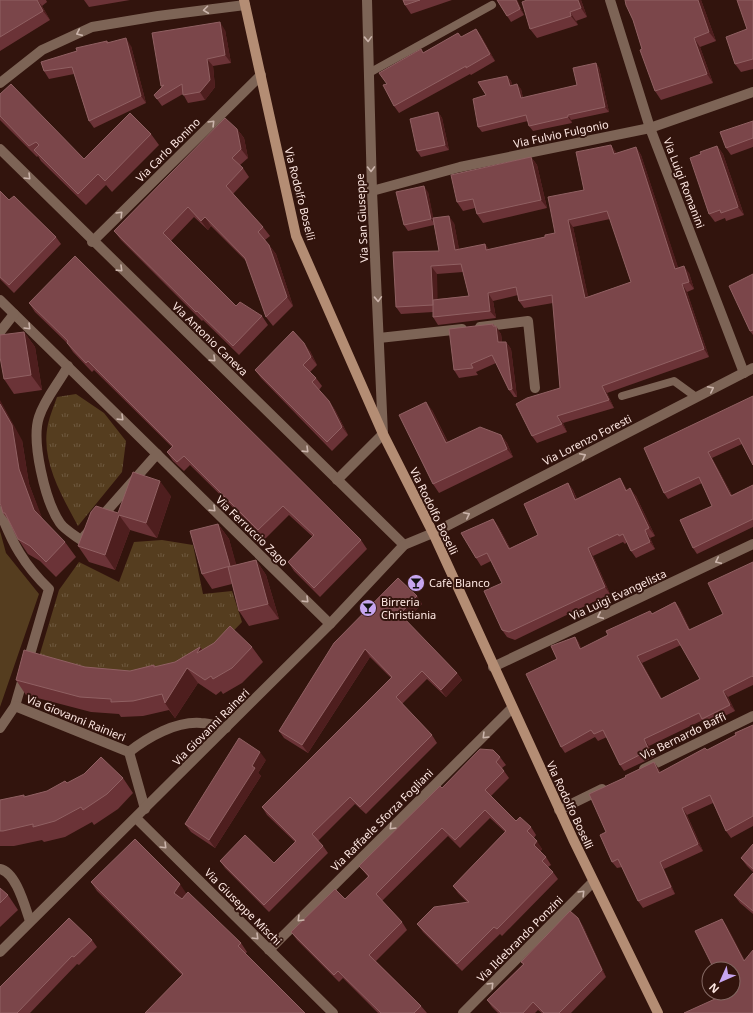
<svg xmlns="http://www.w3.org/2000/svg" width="753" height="1013" viewBox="0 0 753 1013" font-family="'Noto Sans',sans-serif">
	<defs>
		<pattern id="grass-tufts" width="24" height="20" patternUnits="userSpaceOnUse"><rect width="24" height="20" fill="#553d1f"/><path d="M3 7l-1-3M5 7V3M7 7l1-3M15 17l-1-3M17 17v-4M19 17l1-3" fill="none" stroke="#6e593f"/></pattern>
	</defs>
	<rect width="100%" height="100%" fill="#32140d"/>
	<g fill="url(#grass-tufts)">
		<path d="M76,394L104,413L126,441L122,472L78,526C62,496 40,460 48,424C50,415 54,406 57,397Z"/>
		<polygon points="162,540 193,545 203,594 232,591 242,622 220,645 178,669 103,673 39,657 59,590 79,562 119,582 134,542"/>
	</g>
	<polygon fill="#553d1f" points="0,531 6,553 39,594 0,707"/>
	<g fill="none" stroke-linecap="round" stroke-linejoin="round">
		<g stroke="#7d6456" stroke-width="8">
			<polyline points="369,73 492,5"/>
			<polyline points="622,396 674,381 696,397"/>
		</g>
		<g stroke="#7d6456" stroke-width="10">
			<polyline points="610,0 650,128 744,373"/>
			<polyline points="0,83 42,50 92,27 158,16 245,5"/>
			<polyline points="0,149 404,545"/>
			<polyline points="372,191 460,167 650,128 753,92"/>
			<polyline points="92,242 261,75"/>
			<polyline points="0,300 330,624"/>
			<polyline points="480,327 528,321 535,388"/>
			<polyline points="0,332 14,314"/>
			<polyline points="379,338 462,329"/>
			<path d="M68,366C59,383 45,398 39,417C31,441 45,501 60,523C64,529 74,535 81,540L157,454"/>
			<polyline points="337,480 383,434 372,191 367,0"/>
			<path d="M0,511C12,543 24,565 49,589L15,706L0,728"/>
			<polyline points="493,667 753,544"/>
			<polyline points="15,706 129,752 145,809"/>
			<path d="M129,752C148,737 176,721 201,723C209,723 218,726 226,728"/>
			<polyline points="644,769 753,716"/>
			<polyline points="559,810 602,789"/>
			<polyline points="136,818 333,1013"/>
			<path d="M0,869C16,872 25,907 30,921"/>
			<polyline points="269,950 512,708"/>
			<polyline points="0,952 330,624 404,545 433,533 753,368"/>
			<polyline points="463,1013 593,882"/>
		</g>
		<polyline stroke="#b48d74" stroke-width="10" points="244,0 296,236 383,434 433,533 573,839 658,1013"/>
	</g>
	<g fill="#6b3337" fill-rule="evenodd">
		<polygon points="0,0 46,0 47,2 42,6 50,20 0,51"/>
		<polygon points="84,0 130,0 89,7"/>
		<polygon points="403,0 452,0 411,14 405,5"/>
		<polygon points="497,0 517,0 524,15 511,22"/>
		<polygon points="581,0 587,17 576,21 578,25 537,38 530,29"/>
		<polygon points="701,0 716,41 700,47 713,83 661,100 655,91 633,20"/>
		<polygon points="753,0 753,69 741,72 735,64 747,29"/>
		<polygon points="476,29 481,36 495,61 471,75 470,74 399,113 394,106 387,84 421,49 423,53 458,33 461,37"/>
		<polygon points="225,30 231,63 213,66 215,87 205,100 188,103 183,94 162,106 154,95 161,88 161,86"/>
		<polygon points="107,41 109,43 131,46 146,103 94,128 89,121 74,74 49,79 44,71 77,51"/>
		<polygon points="596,63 599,68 609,112 571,120 572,123 533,131 529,126 528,121 482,132 478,127 486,95 507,76 511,81 512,85 521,89 523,98 577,85"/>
		<polygon points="0,94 84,159 151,134 159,145 112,192 106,185 86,205 41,161 38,156 37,157 0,120"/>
		<polygon points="438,112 442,118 449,150 421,157 417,151"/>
		<polygon points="753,121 753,147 731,155 726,148"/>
		<polygon points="237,129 244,138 248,158 240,165 243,168 249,177 233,194 263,227 270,236 265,240 276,254 293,306 273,326 266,317 247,262 211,226 208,230 194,217 171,241 236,306 262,316 268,325 239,355 203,320 202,321 121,240 114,231"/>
		<polygon points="717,146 723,154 744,215 726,221 725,218 715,222 709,214 701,154"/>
		<path d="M636,147L641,155L678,268L689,273L694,289L687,292L709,357L607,393L614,408L563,423L567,432L537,443L532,436L560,388L553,303L524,308L519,301L518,295L493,301L496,318L438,325L433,317V312L401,314L396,307L439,251L434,225L408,231L404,225L428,192L433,218L454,223L459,250L485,244L489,250L545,237L555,233L584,190L616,152V154ZM610,219L631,282L588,297L573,227ZM463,272L469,296L437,299V274Z"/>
		<polygon points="531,157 537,165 547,208 483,223 477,214 475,208 463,211 457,202"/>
		<polygon points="0,191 9,200 56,237 61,244 14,293 0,279"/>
		<polygon points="753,274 753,335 750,331"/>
		<polygon points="29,303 361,540 367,549 320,597 294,571 288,562 313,537 289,515 265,539 190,465 184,471 173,461 167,452 172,447 94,370 92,372 73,352 67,343 35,312"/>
		<polygon points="493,324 501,334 502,342 506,342 511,349 517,397 514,397 509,390 496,363 476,372 478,375 459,378 454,370"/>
		<polygon points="24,332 35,347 42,390 14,394 4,379"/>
		<polygon points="310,351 317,365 310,372 316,378 322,386 319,390 329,401 335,410 348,435 332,451 261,378 255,370"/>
		<polygon points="753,396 742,444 712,458 732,495 753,485 753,527 697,554 693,548 712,506 702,483 668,499 664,493"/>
		<polygon points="432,410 448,442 501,435 507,443 513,457 439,493 433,484"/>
		<polygon points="22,440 29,484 42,519 65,542 76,557 56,577 40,561 28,554 18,539 9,521 3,513"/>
		<polygon points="620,478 627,490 636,496 655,536 650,538 655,549 636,558 631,551 627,542 625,544 623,542 593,556 610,594 515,640 507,637 502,630 502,583 491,561 481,566 476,558 493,519 498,526 510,548 538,535 568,483 573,490 577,499"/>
		<polygon points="171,496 157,538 130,530 115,570 89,562 78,546 118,513"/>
		<polygon points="218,524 229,539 236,565 256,560 266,575 279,619 249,626 239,611 232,584 212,589 202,574"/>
		<path d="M753,562V685L728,697L735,711L706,725L703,720L649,746L654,757L624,771L620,765L607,737L598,741L595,737L565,753L561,747L557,659L575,637L579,643L581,649L675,602L680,609L690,630L723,614ZM681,645L700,679L662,699L642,663Z"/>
		<polygon points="417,596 422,604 406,621 457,673 462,680 446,697 427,679 402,704 432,735 437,743 366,814 355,804 318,841 323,846 328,853 269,912 225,868 220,861 274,863 295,842 267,815 262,807 391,678 370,657 308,753 284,738 279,731"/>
		<polygon points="200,647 202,650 252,647 263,662 242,683 223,694 221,691 216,695 198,683 175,718 169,710 143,716 121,717 119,714 91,712 26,695 16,680 85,667 130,671 154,665 156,667 175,662"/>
		<polygon points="753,725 753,826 731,838 726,831 713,803 687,815 703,851 664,869 675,894 643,908 638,901 622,867 617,868 612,862 606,832 659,769 660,772 707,750"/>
		<polygon points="500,757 506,765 502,768 509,778 491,796 516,821 531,827 536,835 534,838 542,849 540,852 546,857 551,865 548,867 553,872 558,879 502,936 500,934 462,971 423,932 417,924 468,903 458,893 453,886 505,832 490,818 460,848 448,836 382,901 402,922 407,930 376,961 421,1006 427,1013 378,1013 343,978 339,982 297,940 291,932 345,899 368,877 365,873 359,866 442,788"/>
		<polygon points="266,760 258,773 261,776 215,848 191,832 185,824"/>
		<polygon points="123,778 133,793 118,809 94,825 92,822 65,837 44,842 42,840 14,846 0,846 0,800 25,797 47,791 67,783"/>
		<polygon points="753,844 753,872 747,866 741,858"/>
		<polygon points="753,873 753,914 740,903 734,895"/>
		<polygon points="91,882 186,893 184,897 241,943 247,952 246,953 182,975 97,891"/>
		<polygon points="0,888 8,895 18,910 0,927"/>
		<polygon points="578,918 583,926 606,977 571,1013 542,1013 538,1010 535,1013 498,1013 492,1007 487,1000 523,964 521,962"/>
		<polygon points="92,940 97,947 79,965 77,964 30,1013 0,1013"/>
	</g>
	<g fill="#4e1e1e">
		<polygon points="37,0 42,6 50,20 43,11"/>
		<polygon points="516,0 517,0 524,15 520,9"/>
		<polygon points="578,0 581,0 587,17 581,8"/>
		<polygon points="698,0 701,0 716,41 709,32"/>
		<polygon points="570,12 576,21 578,25 571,16"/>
		<polygon points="220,22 225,30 231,63 225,55"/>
		<polygon points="476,29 481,36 495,61 490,54"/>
		<polygon points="126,38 131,46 146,103 141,96"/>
		<polygon points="694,38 700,47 713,83 707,74"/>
		<polygon points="207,59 213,66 215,87 205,100 200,92"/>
		<polygon points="596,63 599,68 609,112 605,107"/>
		<polygon points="507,76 511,81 514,91 510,86"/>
		<polygon points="517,84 521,89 524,104 521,98"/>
		<polygon points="438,112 442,118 449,150 445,145"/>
		<polygon points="568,115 571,120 572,123 568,117"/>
		<polygon points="237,129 244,138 248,158 241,149"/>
		<polygon points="611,145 616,152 619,162 614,154"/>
		<polygon points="717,146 723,154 744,215 738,207"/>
		<polygon points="636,147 641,155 681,276 675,269"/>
		<polygon points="531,157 537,165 547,208 541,200"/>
		<polygon points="424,186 428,192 435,225 431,219"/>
		<polygon points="449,216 454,223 461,258 455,250"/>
		<polygon points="205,217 211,226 208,230 201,221"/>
		<polygon points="568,220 573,227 590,305 585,298"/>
		<polygon points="485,244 490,251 486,250"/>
		<polygon points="269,245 276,254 293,306 287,297"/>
		<polygon points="431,266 437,274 438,312 433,305"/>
		<polygon points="684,266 689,273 694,289 689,282"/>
		<polygon points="682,284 687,292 709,357 704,349"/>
		<polygon points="488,293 493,301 496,318 490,311"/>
		<polygon points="493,324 496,329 496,326 501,334 503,350 498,342"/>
		<polygon points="24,332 35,347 42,390 31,375"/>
		<polygon points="506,342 511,349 517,397 512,389"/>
		<polygon points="304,343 310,351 317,365 311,357"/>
		<polygon points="602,386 607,393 614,408 609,400"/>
		<polygon points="0,400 22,440 29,484 45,525 34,510 19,469 0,404"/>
		<polygon points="329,401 335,410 348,435 342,427"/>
		<polygon points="426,402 432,410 452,451 446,443"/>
		<polygon points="557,416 563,423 567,432"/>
		<polygon points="501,435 507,443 513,457 507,449"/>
		<polygon points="708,452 712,458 735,501 731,496"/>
		<polygon points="620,478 625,486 631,498 626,491"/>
		<polygon points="160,481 171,496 157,538 146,523"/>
		<polygon points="568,483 573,490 580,507 575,500"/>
		<polygon points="630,488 636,496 655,536 649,528"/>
		<polygon points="119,515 130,530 115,570 105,555"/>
		<polygon points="493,519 498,526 514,556 509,549"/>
		<polygon points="218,524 229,539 241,581 230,566"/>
		<polygon points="645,530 650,538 655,549 650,542"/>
		<polygon points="588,548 593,556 610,594 605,587"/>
		<polygon points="256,560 266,575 279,619 268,604"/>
		<polygon points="417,596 422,604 405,622 400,614"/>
		<polygon points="675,602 680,609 694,637 689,630"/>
		<polygon points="575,637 579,643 585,656 580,649"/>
		<polygon points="200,647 211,662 197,653"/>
		<polygon points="365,649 370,657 308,753 302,745"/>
		<polygon points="637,656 642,663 666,706 661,699"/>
		<polygon points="187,668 198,683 175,718 165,703"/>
		<polygon points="457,673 462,680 446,697 441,690"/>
		<polygon points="723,691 728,697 735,711 730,705"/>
		<polygon points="644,739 649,746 654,757 649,750"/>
		<polygon points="260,752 266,760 258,773 261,776 215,848 209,840 252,766"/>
		<polygon points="654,762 659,769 664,780 659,773"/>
		<polygon points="682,808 687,815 703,851 698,844"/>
		<polygon points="537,841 542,849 539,853 534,845"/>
		<polygon points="660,862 664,869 675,894 671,887"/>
		<polygon points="180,884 186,893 181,901 174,893"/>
		<polygon points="578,918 583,926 606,977 602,970"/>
		<polygon points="722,919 727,926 749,968 744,961"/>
	</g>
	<g fill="#7b464a" stroke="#906062" fill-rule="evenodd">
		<polygon points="0,0 37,0 43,11 0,37"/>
		<polygon points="403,0 420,0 405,5"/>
		<polygon points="497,0 516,0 520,9 507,16"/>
		<polygon points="527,0 578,0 581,8 570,12 571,16 530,29 522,2"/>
		<polygon points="625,0 698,0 709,32 694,38 707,74 655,91 640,50 642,49 633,20 626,5"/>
		<polygon points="737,0 753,0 753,59 735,64 726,37 747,29"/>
		<polygon points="220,22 225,55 207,59 210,80 200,92 183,95 182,84 157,99 154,95 164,85 161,86 152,33"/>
		<polygon points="476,29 490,54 466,68 466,66 394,106 383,85 387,84 379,73 421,49 423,53 458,33 461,37"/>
		<polygon points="126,38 141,96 89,121 72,67 44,71 41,62 77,51 76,48 107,41 107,43"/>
		<polygon points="596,63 605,107 568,115 568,117 529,126 526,115 478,127 473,99 486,95 478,82 507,76 510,86 517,84 521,98 577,85 573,68"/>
		<polygon points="11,84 84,159 130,113 151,134 105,181 98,174 78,194 34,150 39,145 36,142 29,146 0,116 0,94"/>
		<polygon points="438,112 445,145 417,151 410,119"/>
		<polygon points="225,118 237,129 241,149 232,158 243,168 226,186 263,227 258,232 269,245 287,297 266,317 245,258 205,217 201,221 188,207 163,233 236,306 240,302 262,316 233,346 197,311 196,312 114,231"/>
		<polygon points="753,121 753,138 726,148 720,132"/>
		<path d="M611,145L614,154L636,147L675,269L684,266L689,282L682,284L704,349L602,386L609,400L557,416L562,424L532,436L516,404L527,398L560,388L552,295L519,301L516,287L488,293L490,311L433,317V300L469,296L461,264L431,266L433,305L396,307L393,252L439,251L433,218L449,216L455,250L485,244L486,250L545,237V235L555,233L548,197L584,190L576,152ZM607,211L631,282L585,298L568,220Z"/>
		<polygon points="717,146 738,207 721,213 720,210 709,214 690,158 701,154 700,152"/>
		<polygon points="531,157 541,200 477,214 473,199 457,202 451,175"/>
		<polygon points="424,186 431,219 404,225 396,192"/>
		<polygon points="0,191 9,200 14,196 56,237 9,285 0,277"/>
		<polygon points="75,256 361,540 314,588 288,562 314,535 283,506 258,530 184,456 177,462 167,452 173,446 88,361 86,363 67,343 68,341 29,303"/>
		<polygon points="753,274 753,330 750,331 729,286"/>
		<polygon points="493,324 493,326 496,326 498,342 506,342 512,389 509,390 492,355 471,364 473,368 454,370 449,329"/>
		<polygon points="293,331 304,343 311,357 303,365 316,378 312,382 329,401 342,427 327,442 255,370"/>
		<polygon points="24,332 31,375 4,379 0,357 0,335"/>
		<polygon points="753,396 753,465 739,438 708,452 731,496 753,485 753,519 693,548 680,520 712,506 699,477 664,493 644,448"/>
		<polygon points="426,402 446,443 480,427 501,435 507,449 433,484 399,415"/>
		<polygon points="0,404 12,425 19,469 34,510 65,542 46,562 30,546 18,539 5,513 3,513 0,503"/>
		<polygon points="133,472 160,481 146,523 119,515 105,555 78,546 91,512 96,506 118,513"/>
		<polygon points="620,478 626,491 630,488 649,528 645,530 650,542 631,551 623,534 619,536 618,534 588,548 605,587 509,632 502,630 484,591 502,583 487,553 476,558 461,533 493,519 509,549 538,535 524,504 568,483 575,500"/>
		<polygon points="218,524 230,566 202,574 190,531"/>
		<polygon points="256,560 268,604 239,611 228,567"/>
		<path d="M753,562V677L752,676L723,691L730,705L702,719L699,713L644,739L649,750L620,765L603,730L594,734L591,730L561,747L526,674L557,659L551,646L575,637L580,649L608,635L606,631L650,611L652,614L675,602L689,630L723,614L708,583ZM677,639L700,679L661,699L637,656Z"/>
		<polygon points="398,578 417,596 400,614 457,673 441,690 422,671 396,697 432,735 360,807 350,797 312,834 323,846 264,905 220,861 245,835 274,863 296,841 262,807 392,677 365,649 302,745 279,731 334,643"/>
		<polygon points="230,626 252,647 232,668 213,679 211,676 205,680 187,668 165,703 162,694 133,701 111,702 111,699 80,697 16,680 24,650 85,667 130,671 154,665 154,667 175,662 200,647 197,653 214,643"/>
		<polygon points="753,725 753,816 726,831 710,795 682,808 698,844 660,862 671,887 638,901 618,859 612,862 600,835 606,832 589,794 626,777 625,776 654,762 659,773 705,748 707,750 736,735 735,733"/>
		<polygon points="239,738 260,752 252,766 255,768 209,840 185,824"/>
		<polygon points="480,749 493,750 500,757 496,762 504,771 485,790 516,821 520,817 531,827 527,831 537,841 534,845 546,857 542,861 553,872 497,929 494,927 457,964 417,924 434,907 469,902 453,886 506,831 485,810 455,840 442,828 376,894 402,922 369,955 421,1006 414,1013 381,1013 338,971 334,975 291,932 335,889 345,899 369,876 359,866 440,786 442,788"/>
		<polygon points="101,757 123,778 107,794 83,810 81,807 55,821 33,827 33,824 3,831 0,831 0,800 24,795 24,797 47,791 65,781 67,783 84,774"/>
		<polygon points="135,839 180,884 174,893 182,899 188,892 241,943 238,946 305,1013 145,1013 183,974 91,882"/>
		<polygon points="753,844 753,869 741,858"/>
		<polygon points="753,873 753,911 734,895"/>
		<polygon points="0,888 8,895 0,903"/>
		<polygon points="570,911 578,918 602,970 559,1013 544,1013 533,1002 523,1013 501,1013 487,1000 524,964 521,962"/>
		<polygon points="69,918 92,940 74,957 72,956 17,1013 0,1013 0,987"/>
		<polygon points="722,919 744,961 753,950 753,1013 684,1013 726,994 725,993 733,993 733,969 714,969 695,931"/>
	</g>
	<defs><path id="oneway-chevron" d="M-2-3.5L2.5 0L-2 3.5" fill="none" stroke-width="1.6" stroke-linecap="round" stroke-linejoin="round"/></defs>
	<g stroke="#cbb4ab">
		<use href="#oneway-chevron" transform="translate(206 10) rotate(173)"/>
		<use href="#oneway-chevron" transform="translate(79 33) rotate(156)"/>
		<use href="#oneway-chevron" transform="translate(368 39) rotate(88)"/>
		<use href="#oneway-chevron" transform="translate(212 123) rotate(-45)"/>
		<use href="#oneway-chevron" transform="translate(371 169) rotate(89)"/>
		<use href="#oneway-chevron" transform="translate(28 177) rotate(45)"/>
		<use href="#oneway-chevron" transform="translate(120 214) rotate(-45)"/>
		<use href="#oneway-chevron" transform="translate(120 269) rotate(44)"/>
		<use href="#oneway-chevron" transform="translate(378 299) rotate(88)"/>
		<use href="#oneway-chevron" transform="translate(28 327) rotate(45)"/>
		<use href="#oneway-chevron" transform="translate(213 359) rotate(44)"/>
		<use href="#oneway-chevron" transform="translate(711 389) rotate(-27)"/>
		<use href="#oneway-chevron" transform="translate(121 418) rotate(44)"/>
		<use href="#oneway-chevron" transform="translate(306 450) rotate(44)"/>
		<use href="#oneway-chevron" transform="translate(583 456) rotate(-27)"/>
		<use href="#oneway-chevron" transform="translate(213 509) rotate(44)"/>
		<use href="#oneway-chevron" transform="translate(467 515) rotate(-27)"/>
		<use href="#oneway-chevron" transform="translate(718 561) rotate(155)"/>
		<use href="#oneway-chevron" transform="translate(306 600) rotate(44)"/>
		<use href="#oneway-chevron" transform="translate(600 616) rotate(155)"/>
		<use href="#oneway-chevron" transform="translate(485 736) rotate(135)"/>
		<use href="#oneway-chevron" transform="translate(392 827) rotate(135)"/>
		<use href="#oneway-chevron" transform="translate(164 846) rotate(45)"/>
		<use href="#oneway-chevron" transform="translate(582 893) rotate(-45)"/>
		<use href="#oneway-chevron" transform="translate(300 919) rotate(135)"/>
		<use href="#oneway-chevron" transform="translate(256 937) rotate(45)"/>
		<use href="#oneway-chevron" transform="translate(491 985) rotate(-45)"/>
	</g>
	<defs>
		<g id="bar-disc" transform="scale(0.9)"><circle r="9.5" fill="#c7a6f0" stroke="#32140d"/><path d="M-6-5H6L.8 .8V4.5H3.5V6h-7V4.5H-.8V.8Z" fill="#111"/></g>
	</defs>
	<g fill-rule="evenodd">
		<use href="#bar-disc" x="416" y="583"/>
		<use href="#bar-disc" x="368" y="608"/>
	</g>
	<g text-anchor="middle" stroke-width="4" stroke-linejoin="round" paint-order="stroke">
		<g font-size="11" fill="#ffe9e4" stroke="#32140d">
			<text transform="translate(561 134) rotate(-12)" y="4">Via Fulvio Fulgonio</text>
			<text transform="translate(168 150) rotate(-45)" y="4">Via Carlo Bonino</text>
			<text transform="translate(684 183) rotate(69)" y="4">Via Luigi Romanini</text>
			<text transform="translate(300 194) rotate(76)" y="4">Via Rodolfo Boselli</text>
			<text transform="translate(362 218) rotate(-93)" y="4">Via San Giuseppe</text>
			<text transform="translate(210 339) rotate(44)" y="4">Via Antonio Caneva</text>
			<text transform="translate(587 440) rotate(-27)" y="4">Via Lorenzo Foresti</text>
			<text transform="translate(434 511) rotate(64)" y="4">Via Rodolfo Boselli</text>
			<text transform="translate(252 531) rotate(44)" y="4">Via Ferruccio Zago</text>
			<text transform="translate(618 595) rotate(-25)" y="4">Via Luigi Evangelista</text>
			<text transform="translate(76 718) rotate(22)" y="4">Via Giovanni Rainieri</text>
			<text transform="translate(211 727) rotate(-45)" y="4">Via Giovanni Raineri</text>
			<text transform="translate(683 736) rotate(-26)" y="4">Via Bernardo Baffi</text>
			<text transform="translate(570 805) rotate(65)" y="4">Via Rodolfo Boselli</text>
			<text transform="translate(382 820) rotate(-45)" y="4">Via Raffaele Sforza Fogliani</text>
			<text transform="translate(243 907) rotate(45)" y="4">Via Giuseppe Mischi</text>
			<text transform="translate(520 939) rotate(-45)" y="4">Via Ildebrando Ponzini</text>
		</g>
		<g font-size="11" fill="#ffe9e4" stroke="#32140d" text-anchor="start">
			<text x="429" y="587">Cafè Blanco</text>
			<text x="381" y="606">Birreria<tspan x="381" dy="13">Christiania</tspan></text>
		</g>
	</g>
	<g transform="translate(721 981) rotate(225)"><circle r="19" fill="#32140d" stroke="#846963"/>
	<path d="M0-3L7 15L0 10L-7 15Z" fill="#c7a6f0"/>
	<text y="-6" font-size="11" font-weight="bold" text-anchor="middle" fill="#ffe9e4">N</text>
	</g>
</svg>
